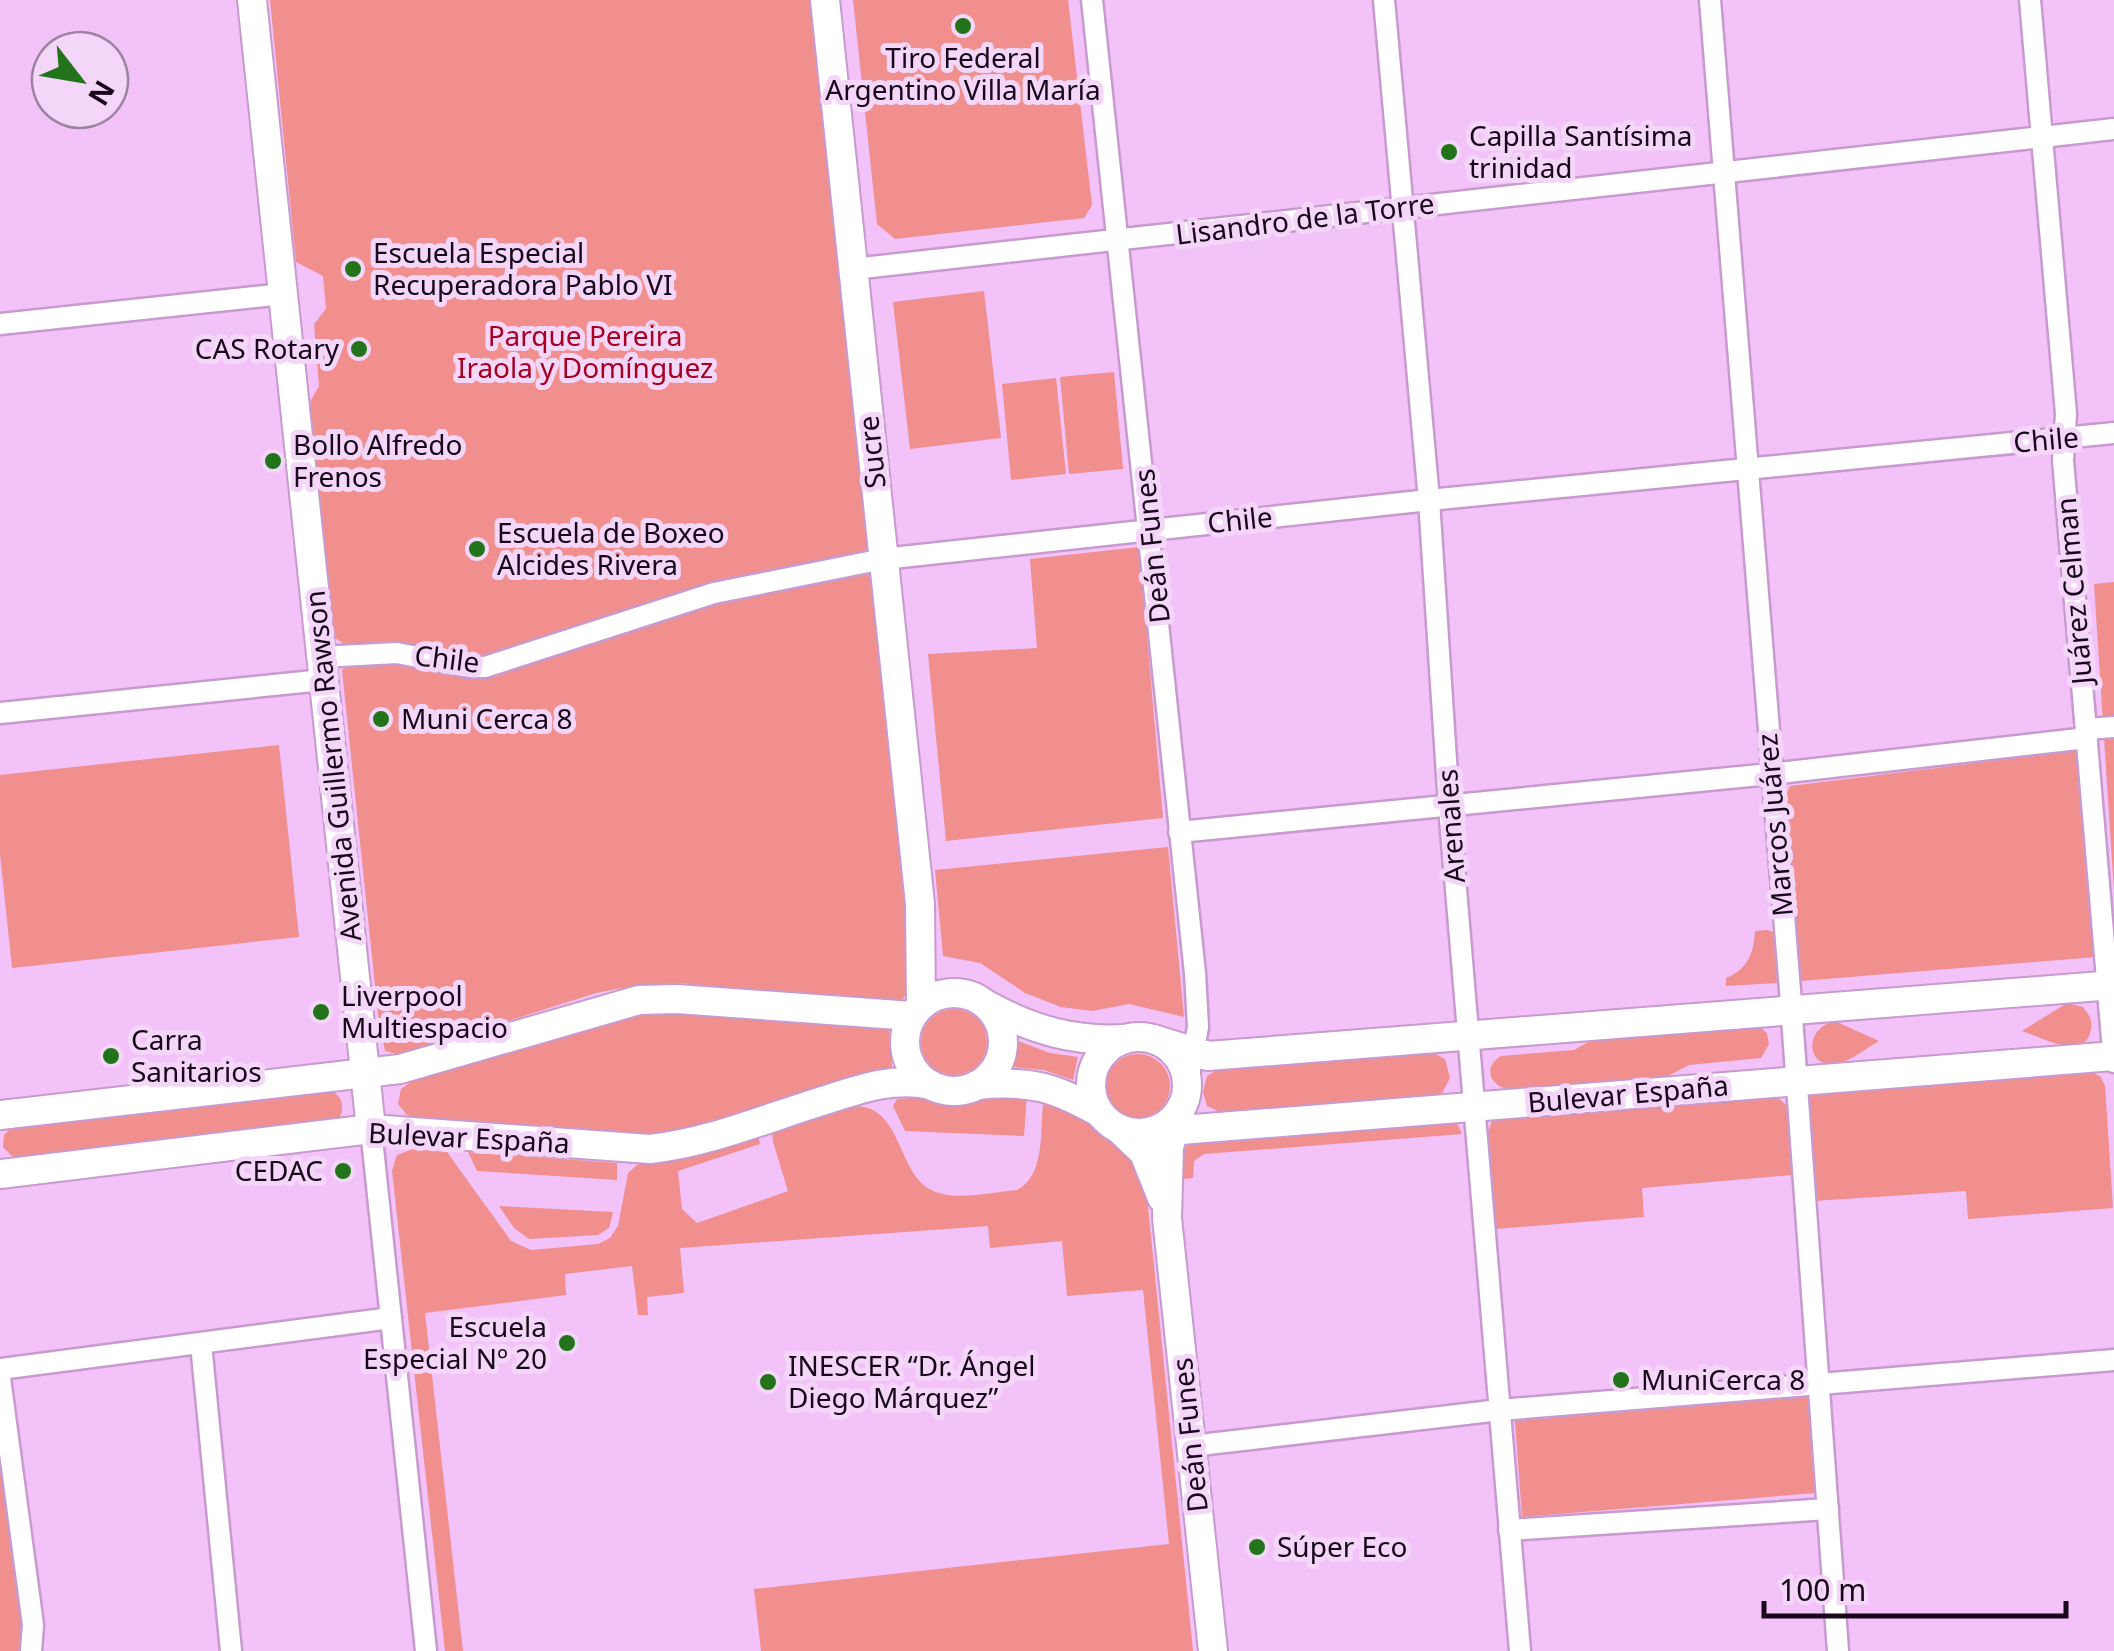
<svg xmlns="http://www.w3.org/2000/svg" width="2114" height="1651" viewBox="0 0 2114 1651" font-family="'Noto Sans',sans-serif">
	<rect width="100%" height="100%" fill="#f2c2f9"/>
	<g fill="#f08f8d">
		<polygon points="270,0 811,0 909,903 908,991 902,1000 894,1002 680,983 639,985 596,993 401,1055 385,1051 378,1014 342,670 351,663 485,661 351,648 335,638 310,402 319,386 314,324 326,309 323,276 296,262"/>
		<polygon points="853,0 1068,0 1092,205 1084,218 895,239 877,224"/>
		<polygon points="984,291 1001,438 910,449 893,302"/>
		<polygon points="1114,372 1123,469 1069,474 1060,377"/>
		<polygon points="1056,378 1066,474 1011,480 1002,384"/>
		<polygon points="1139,547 1163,818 946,841 928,654 1037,648 1030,559"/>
		<polygon points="2114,582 2114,891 2094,584"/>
		<polygon points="279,745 299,937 12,968 0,854 0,775"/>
		<polygon points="2074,751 2078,756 2096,957 1801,981 1785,795 1790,786"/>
		<polygon points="1168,847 1184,1017 1129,1004 1092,1011 1061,1007 1025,993 980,963 943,956 935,870"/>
		<path d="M1768,930L1775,933L1777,983L1726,986V978C1747,970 1754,953 1755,931Z"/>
		<path d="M2067,1003L2083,1007C2088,1014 2093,1019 2091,1029C2086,1063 2041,1037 2022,1031Z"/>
		<circle cx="954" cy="1042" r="33"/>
		<polygon points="679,1012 889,1029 892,1067 665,1136 421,1119 407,1115 398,1104 401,1089 416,1078 642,1013"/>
		<path d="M1832,1022H1837L1879,1041C1866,1048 1849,1063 1834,1064C1807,1067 1804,1030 1832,1022Z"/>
		<path d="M1759,1026L1767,1033L1769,1044L1761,1058L1689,1065L1668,1076L1507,1089C1488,1084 1484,1066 1501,1056L1574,1050L1596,1038Z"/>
		<polygon points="1018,1041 1050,1053 1078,1057 1073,1080 1044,1070 1012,1067"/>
		<polygon points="1432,1052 1445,1059 1450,1078 1442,1093 1431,1098 1224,1114 1207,1106 1203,1092 1207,1076 1220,1068"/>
		<circle cx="1138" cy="1086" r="32"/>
		<polygon points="2090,1071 2101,1077 2105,1086 2113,1208 1968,1219 1966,1191 1814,1201 1808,1100 1812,1094"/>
		<path d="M329,1090C344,1096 345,1108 338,1121L15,1159L3,1147L4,1135L13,1126Z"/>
		<polygon points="1027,1095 1024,1136 905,1131 893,1106 897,1099 924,1097 962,1104 985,1097"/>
		<polygon points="1776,1096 1786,1105 1792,1175 1642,1188 1644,1217 1495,1229 1488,1132 1493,1118"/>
		<path d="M1047,1099L1087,1121L1131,1155L1147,1197L1193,1651H761L754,1589L1169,1544L1143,1290L1067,1296L1062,1241L990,1248L988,1226L680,1248L684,1293L647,1297L648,1315H638L632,1266L565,1274L566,1295L425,1313L463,1651H445L392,1171L397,1155L413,1149L447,1152L511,1241L531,1250L598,1244L610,1238L618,1226L628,1173L638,1164L687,1157L758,1135L760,1144L678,1171L682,1209L697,1223L788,1191L773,1142L772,1131C794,1124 843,1103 864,1107C905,1116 898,1182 939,1193C962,1200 993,1192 1017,1190C1045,1176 1040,1132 1043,1105Z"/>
		<polygon points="1456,1121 1462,1134 1204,1154 1194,1161 1193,1178 1182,1179 1182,1151 1192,1141"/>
		<polygon points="468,1152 617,1163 617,1180 477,1171"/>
		<polygon points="499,1206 613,1212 609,1228 598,1235 529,1239 514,1228"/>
		<polygon points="1808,1397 1816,1493 1522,1517 1515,1421"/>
		<polygon points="0,1448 26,1627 26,1651 0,1651"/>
	</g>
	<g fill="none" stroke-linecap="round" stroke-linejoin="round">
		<g stroke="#c89acf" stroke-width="25">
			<g id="street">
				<polyline points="1092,0 1195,973 1198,1027 1186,1091"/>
				<polyline points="1384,0 1429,500 1449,806 1520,1651"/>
				<polyline points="1710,0 1790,990 1838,1651"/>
				<polyline points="2030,0 2066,414 2063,460 2114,1062"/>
				<polyline points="853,269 2114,129"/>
				<polyline points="0,324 283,294"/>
				<polyline points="320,657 397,653 470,667 485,667 714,593 883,559 1429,500 2114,433"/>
				<polyline points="0,713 323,680"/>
				<polyline points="2086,729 2114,727"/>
				<polyline points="1179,832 1770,774 2087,738"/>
				<polyline points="371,1129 426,1651"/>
				<polyline points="201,1344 231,1651"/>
				<polyline points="0,1369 391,1318"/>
				<polyline points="0,1378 33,1625 31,1651"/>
				<polyline points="1191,1446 1500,1410 2114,1360"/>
				<polyline points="1509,1530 1828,1509"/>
			</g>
		</g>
		<g stroke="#c89acf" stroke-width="32">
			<g id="secondary">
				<polyline points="252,0 371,1129"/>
				<polyline points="825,0 920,904 921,1005"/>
				<circle cx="954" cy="1042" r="49"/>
				<path d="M989,1006C1033,1030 1074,1042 1125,1039"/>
				<circle cx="1139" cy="1085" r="48"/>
				<polyline points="1153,1039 1208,1056 2114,985"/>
				<path d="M977,1085C1030,1080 1055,1087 1100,1113"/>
				<polyline points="1180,1110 1169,1147 1167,1218 1213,1651"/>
				<polyline points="0,1115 400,1069 639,1000 677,999 912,1016"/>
				<polyline points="1118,1128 1144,1153 1162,1198"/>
				<polyline points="1143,1133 2114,1056"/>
				<path d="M0,1174L371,1129L650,1149C706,1143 762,1120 816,1103C855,1091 890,1076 931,1085"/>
			</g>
		</g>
		<use href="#street" stroke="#fff" stroke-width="20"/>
		<use href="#secondary" stroke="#fff" stroke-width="28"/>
	</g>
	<g fill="#23731b" stroke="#f4d7f8" stroke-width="4">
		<circle cx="963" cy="26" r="10"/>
		<circle cx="1449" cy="152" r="10"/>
		<circle cx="353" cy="269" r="10"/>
		<circle cx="359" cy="349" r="10"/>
		<circle cx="273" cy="461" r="10"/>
		<circle cx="477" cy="549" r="10"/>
		<circle cx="381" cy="719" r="10"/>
		<circle cx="321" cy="1012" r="10"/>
		<circle cx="111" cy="1056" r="10"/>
		<circle cx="343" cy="1171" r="10"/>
		<circle cx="567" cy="1343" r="10"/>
		<circle cx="1621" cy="1380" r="10"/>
		<circle cx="768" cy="1382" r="10"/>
		<circle cx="1257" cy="1547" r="10"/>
	</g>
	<g text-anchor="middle" stroke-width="10" stroke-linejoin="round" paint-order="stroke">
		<g font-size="28" fill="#19081c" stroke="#f4d7f8" text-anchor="start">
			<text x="963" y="68" text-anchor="middle">Tiro Federal<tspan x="963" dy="32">Argentino Villa María</tspan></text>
			<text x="1469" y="146">Capilla Santísima<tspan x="1469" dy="32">trinidad</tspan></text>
			<text x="373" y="263">Escuela Especial<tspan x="373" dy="32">Recuperadora Pablo VI</tspan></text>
			<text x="339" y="359" text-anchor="end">CAS Rotary</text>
			<text x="293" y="455">Bollo Alfredo<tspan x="293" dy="32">Frenos</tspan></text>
			<text x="497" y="543">Escuela de Boxeo<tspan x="497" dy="32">Alcides Rivera</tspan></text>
			<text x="401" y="729">Muni Cerca 8</text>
			<text x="341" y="1006">Liverpool<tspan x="341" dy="32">Multiespacio</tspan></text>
			<text x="131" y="1050">Carra<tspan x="131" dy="32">Sanitarios</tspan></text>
			<text x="323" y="1181" text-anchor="end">CEDAC</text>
			<text x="547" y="1337" text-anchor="end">Escuela<tspan x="547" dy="32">Especial Nº 20</tspan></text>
			<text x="788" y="1376">INESCER “Dr. Ángel<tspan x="788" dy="32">Diego Márquez”</tspan></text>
			<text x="1641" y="1390">MuniCerca 8</text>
			<text x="1277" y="1557">Súper Eco</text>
		</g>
		<g font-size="28" fill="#19081c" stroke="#f4d7f8">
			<text transform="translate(1305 219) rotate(-7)" y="10">Lisandro de la Torre</text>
			<text transform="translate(2046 440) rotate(-5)" y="10">Chile</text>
			<text transform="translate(872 452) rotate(-96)" y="10">Sucre</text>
			<text transform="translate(1240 520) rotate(-6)" y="10">Chile</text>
			<text transform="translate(1152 546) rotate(-96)" y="10">Deán Funes</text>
			<text transform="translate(2074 591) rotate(-95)" y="10">Juárez Celman</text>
			<text transform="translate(447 659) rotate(7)" y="10">Chile</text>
			<text transform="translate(333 766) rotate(-96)" y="10">Avenida Guillermo Rawson</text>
			<text transform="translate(1775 825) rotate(-95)" y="10">Marcos Juárez</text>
			<text transform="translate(1451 826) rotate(-94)" y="10">Arenales</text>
			<text transform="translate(1628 1094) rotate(-5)" y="10">Bulevar España</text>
			<text transform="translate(469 1138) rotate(3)" y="10">Bulevar España</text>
			<text transform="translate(1190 1435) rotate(-96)" y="10">Deán Funes</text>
		</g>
		<g font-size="28" fill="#a60023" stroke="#f4d7f8">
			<text x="585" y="346">Parque Pereira<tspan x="585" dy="32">Iraola y Domínguez</tspan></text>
		</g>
	</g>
	<g transform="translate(80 80) rotate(121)"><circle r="48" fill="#f4d7f8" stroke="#9c84a0" stroke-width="2.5"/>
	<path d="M0-8L18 38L0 25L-18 38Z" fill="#23731b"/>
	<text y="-15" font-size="28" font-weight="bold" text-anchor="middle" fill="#19081c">N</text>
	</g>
	<path d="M1764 1601v15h302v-15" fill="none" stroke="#19081c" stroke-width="5"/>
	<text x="1779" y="1601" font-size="30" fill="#19081c" stroke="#f4d7f8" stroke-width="8" paint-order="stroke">100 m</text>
</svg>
